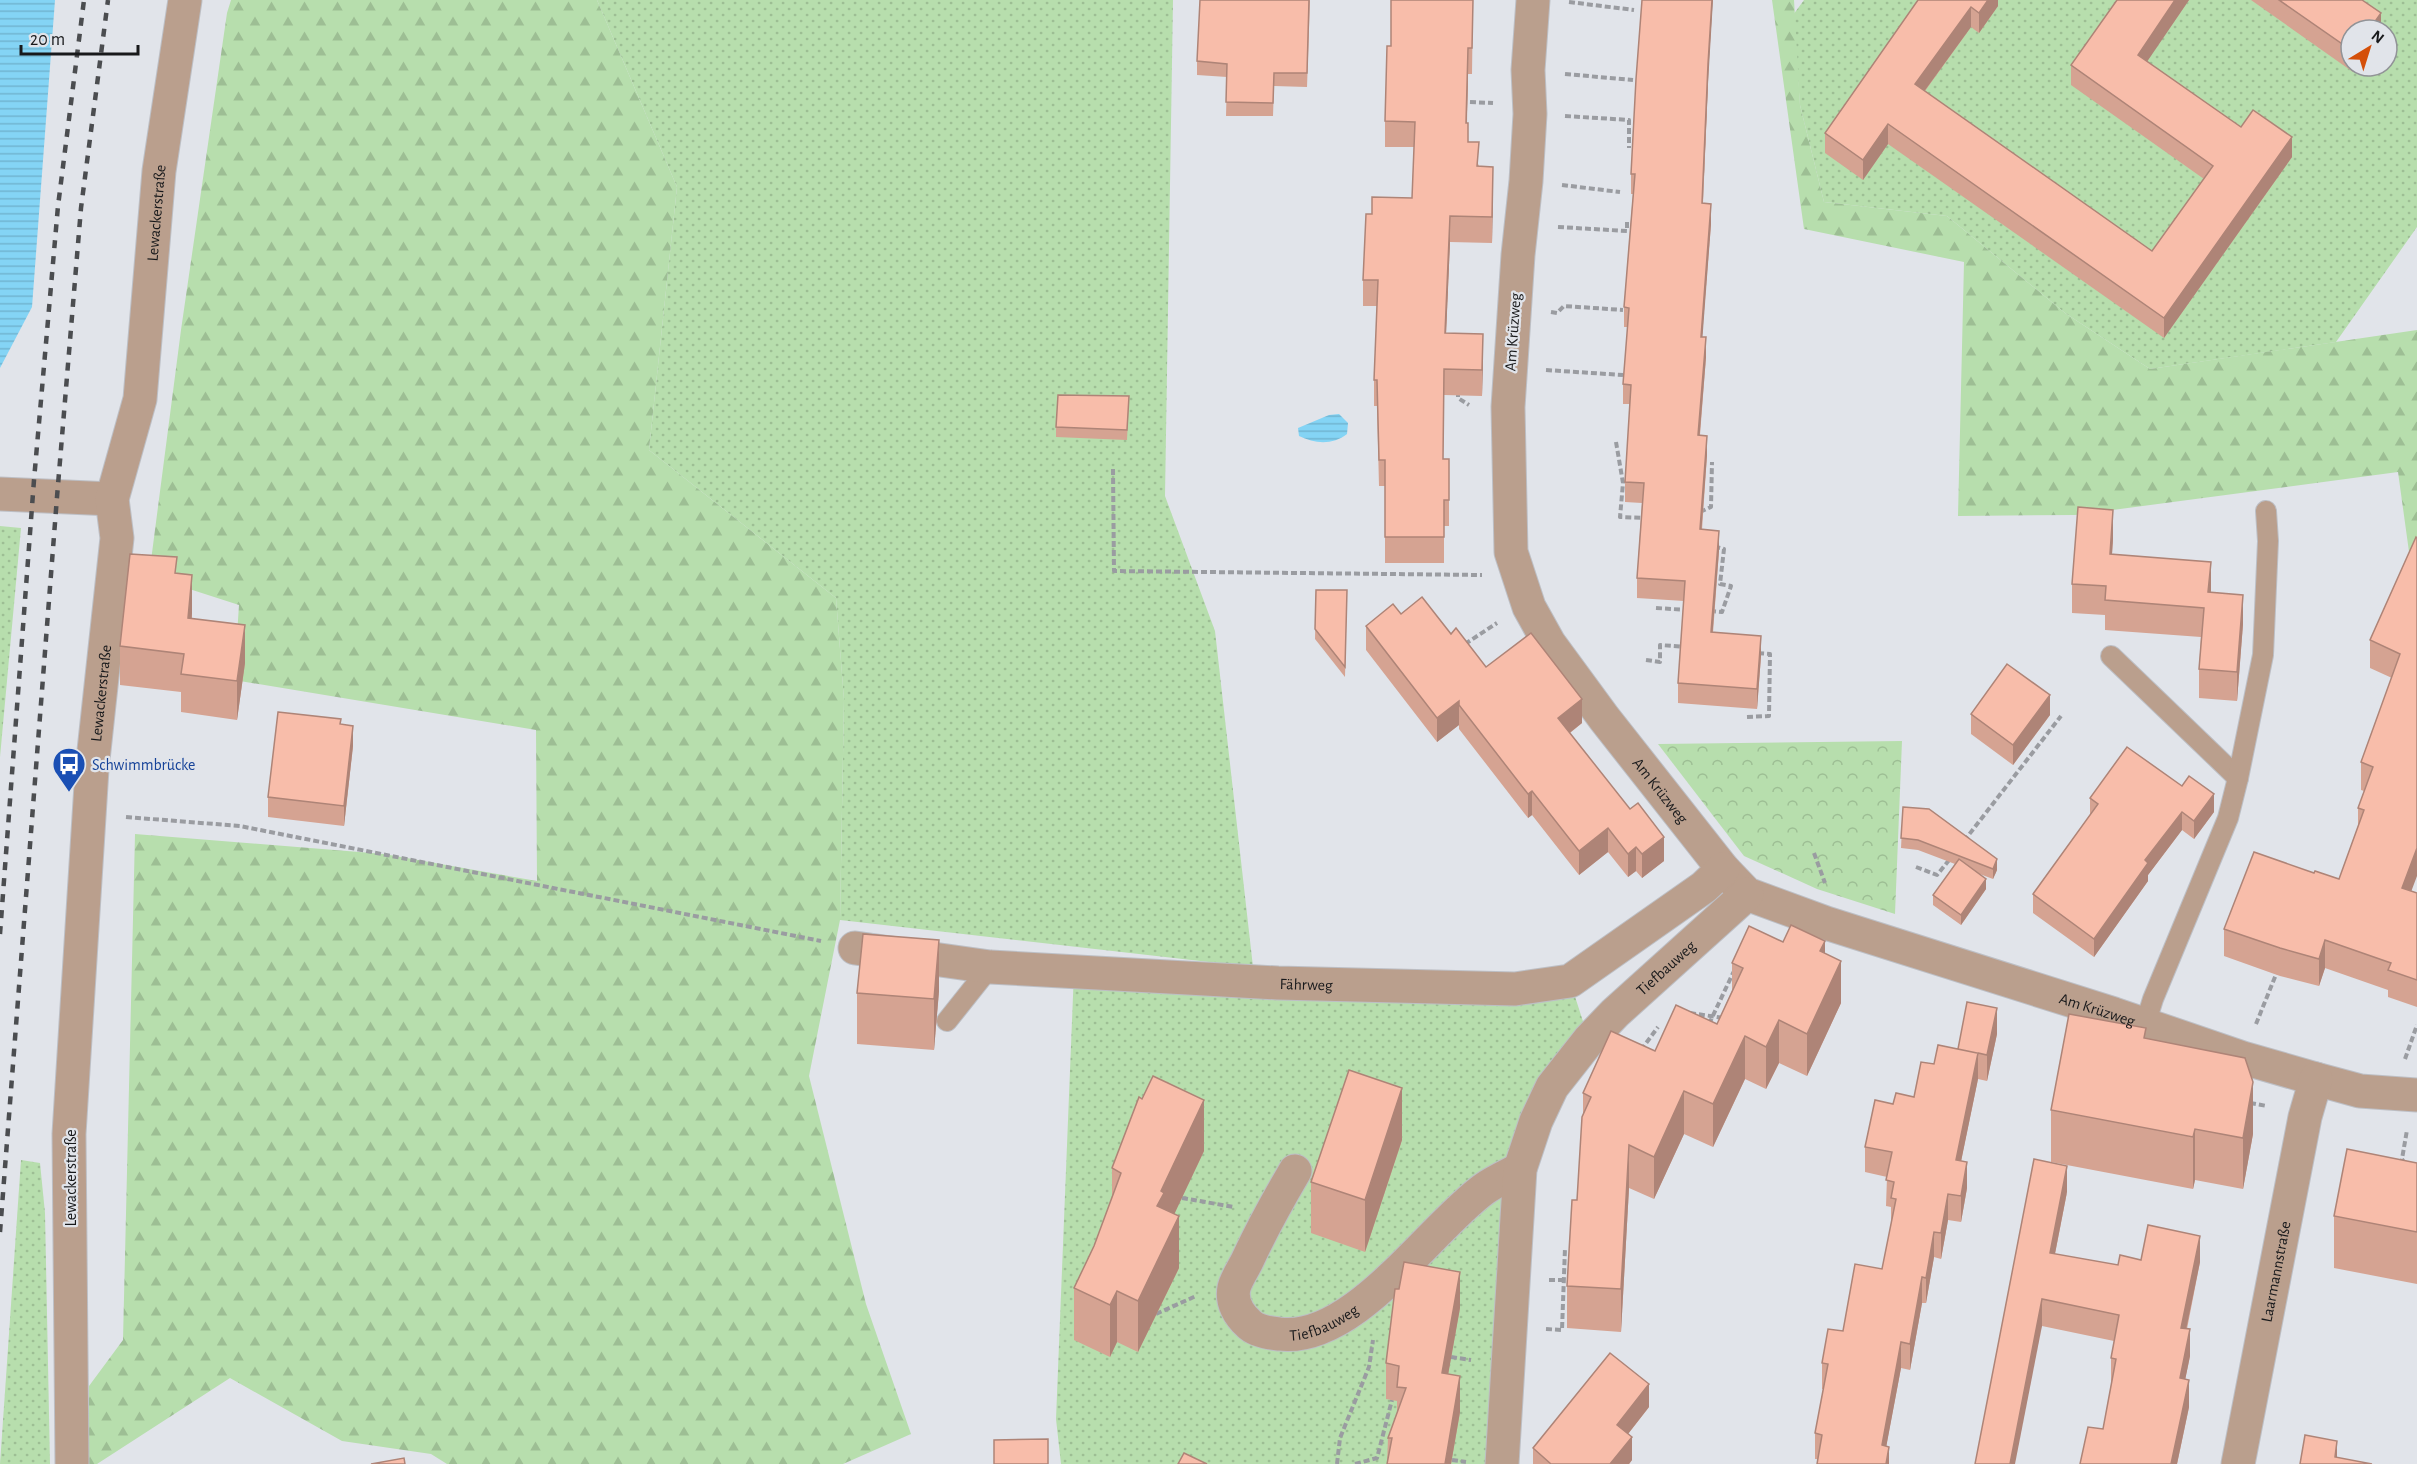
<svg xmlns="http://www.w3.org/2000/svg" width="2417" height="1464" viewBox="0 0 2417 1464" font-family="'Alegreya Sans',sans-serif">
	<defs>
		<pattern id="grass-dots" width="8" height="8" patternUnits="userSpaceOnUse" patternTransform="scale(1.5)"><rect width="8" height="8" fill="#b7dead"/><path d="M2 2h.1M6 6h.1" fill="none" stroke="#9dbe94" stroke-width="1.8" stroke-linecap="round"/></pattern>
		<pattern id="forest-firs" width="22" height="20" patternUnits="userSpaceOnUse" patternTransform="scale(1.5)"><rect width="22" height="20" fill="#b7dead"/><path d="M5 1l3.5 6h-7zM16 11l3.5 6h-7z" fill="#9dbe94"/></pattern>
		<pattern id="park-crowns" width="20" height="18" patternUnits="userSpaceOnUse" patternTransform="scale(1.5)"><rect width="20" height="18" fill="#b7dead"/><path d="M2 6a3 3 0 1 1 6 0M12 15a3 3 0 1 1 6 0" fill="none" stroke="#9dbe94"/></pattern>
		<pattern id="water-rules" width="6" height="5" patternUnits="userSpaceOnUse" patternTransform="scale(1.5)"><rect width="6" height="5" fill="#84d4f5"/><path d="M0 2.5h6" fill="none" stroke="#71b5d1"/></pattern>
	</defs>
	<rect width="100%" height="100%" fill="#e1e4ea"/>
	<g fill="url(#grass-dots)" fill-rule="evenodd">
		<polygon points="597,0 1173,0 1165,496 1215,631 1253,967 840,920 844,700 836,598 649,450 677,187"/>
		<path d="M1804,0H2417V227L2336,342L2150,369L2065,313L1947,216L1824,202L1800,105L1793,15ZM2351,30H2387V66H2351Z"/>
		<polygon points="0,526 21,528 0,757"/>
		<polygon points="1074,971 1570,981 1589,1040 1520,1169 1502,1464 1061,1464 1056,1419"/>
		<polygon points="21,1160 40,1163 45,1213 50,1464 0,1464"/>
	</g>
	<g fill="url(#forest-firs)">
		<polygon points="231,0 597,0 677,187 649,450 836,598 844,700 840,920 809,1076 866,1304 911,1434 843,1464 447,1464 431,1454 342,1441 230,1378 97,1464 89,1464 89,1386 123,1340 135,834 384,854 537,881 536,730 234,680 239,605 149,576 181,330 227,13"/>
		<polygon points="1772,0 1794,0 1800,105 1824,202 1947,216 2065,313 2150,369 2417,330 2417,562 2410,559 2398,472 2075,515 1958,516 1964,262 1804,229"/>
	</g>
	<polygon fill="url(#park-crowns)" points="1902,741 1895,914 1817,889 1744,856 1658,744"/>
	<g fill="url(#water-rules)">
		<polygon points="0,0 55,0 32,307 0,368"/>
		<path d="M1339,414L1348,423L1347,434C1333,445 1315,444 1299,436L1298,428L1329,415Z"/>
	</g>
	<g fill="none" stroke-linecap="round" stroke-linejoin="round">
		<g stroke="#bdbfc5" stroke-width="22">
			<g id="lane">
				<polyline points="2111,656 2238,778"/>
				<polyline points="947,1021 990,967"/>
				<polyline points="2145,1025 2153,999 2228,818 2238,778 2263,655 2268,541 2266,511"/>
			</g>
		</g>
		<g stroke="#bdbfc5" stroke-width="35">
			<g id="street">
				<path id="s1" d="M1533,0L1528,70L1530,114L1526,181L1518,255L1508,407L1511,552L1529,607L1549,643L1604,718L1723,869L1747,894L1826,923L2114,1014L2243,1058L2316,1079L2360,1091L2417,1095"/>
				<polyline points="0,494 112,499"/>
				<path id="s2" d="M855,948L990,967L1278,983L1515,989L1570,981L1704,887L1723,869"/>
				<path id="s3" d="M1295,1171C1278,1200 1262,1229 1248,1259C1244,1268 1236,1279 1234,1288C1231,1302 1239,1315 1249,1324C1256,1331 1269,1333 1279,1334C1353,1344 1429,1229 1484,1189C1495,1181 1509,1175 1520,1169"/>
				<path id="s4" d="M72,1464L69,1134L92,769L117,538L112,499L140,399L159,171L185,0"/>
				<path id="s5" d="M1502,1464L1520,1169L1536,1121L1552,1087L1589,1040L1615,1013L1747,894"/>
				<path id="s6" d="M2238,1464L2305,1117L2316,1079"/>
			</g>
		</g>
		<g stroke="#9a9ca1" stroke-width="4" stroke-dasharray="6 3" stroke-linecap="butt">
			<polyline points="1569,2 1634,10"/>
			<polyline points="1565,74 1633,80"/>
			<polyline points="1470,102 1493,103"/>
			<polyline points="1565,116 1629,120 1629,148"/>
			<polyline points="1562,185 1620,192"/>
			<polyline points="1558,227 1627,231 1627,221"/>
			<polyline points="1551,312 1557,313 1564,306 1623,310"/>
			<polyline points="1546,370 1623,375"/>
			<polyline points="1458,391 1458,398 1469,405"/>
			<polyline points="1616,442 1623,483 1620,517 1646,518"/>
			<polyline points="1113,469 1114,571 1482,575"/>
			<polyline points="1700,512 1711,507 1712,462"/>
			<polyline points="1656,608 1688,610"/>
			<polyline points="1710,611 1722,612 1731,586 1720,584 1724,549 1716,547"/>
			<polyline points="1465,644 1497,623"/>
			<polyline points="1646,660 1660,662 1660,645 1686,647"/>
			<polyline points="1747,717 1769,716 1770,654 1756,653"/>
			<polyline points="126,817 240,826 821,941"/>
			<polyline points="1964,841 2061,716"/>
			<polyline points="1814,853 1825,883"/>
			<polyline points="1916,867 1937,875 1950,859"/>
			<polyline points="1690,1013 1724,1018"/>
			<polyline points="1709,1024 1734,971"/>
			<polyline points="2256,1024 2277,972"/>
			<polyline points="1641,1050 1658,1027"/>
			<polyline points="2405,1059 2417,1025"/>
			<polyline points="2250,1103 2267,1106"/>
			<polyline points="2405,1164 2402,1159 2407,1130"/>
			<polyline points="1182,1198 1234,1207"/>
			<polyline points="1549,1280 1564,1280"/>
			<polyline points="1156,1314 1196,1296"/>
			<polyline points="1546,1329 1562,1330 1565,1248"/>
			<polyline points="1451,1357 1471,1360"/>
			<polyline points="1452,1460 1466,1462"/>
			<polyline points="1337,1464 1340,1438 1369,1367 1373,1340"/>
			<polyline points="1355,1464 1377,1458 1392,1400"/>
		</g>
		<use href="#lane" stroke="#ba9f8d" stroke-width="20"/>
		<use href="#street" stroke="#ba9f8d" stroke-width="33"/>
		<g stroke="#4b4d50" stroke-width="4.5" stroke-dasharray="8 8" stroke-linecap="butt">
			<polyline points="0,934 34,480 58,206 84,0"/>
			<polyline points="0,1232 57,497 81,208 108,0"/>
		</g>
	</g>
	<g fill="#d5a392">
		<polygon points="1310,0 1307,87 1274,86 1273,116 1226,116 1227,77 1197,75 1197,61"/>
		<polygon points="1473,0 1472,74 1468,74 1467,123 1468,142 1479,166 1493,193 1492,243 1450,242 1446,333 1483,360 1482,396 1444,395 1443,459 1449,459 1449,526 1444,526 1444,563 1385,563 1385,486 1379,486 1377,406 1374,406 1374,380 1377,306 1363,306 1363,280 1372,214 1412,198 1414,147 1385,147 1385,121 1391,46"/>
		<polygon points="1918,0 1998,0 1998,6 1979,33 1971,27 1925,91 2152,251 2204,179 2071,85 2071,65 2117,0 2189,0 2147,61 2241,127 2292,157 2164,338 1888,144 1863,180 1825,153 1825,133"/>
		<polygon points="2251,0 2362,0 2381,30 2351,30 2351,66 2357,66 2353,72"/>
		<polygon points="1708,84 1703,203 1711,224 1702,337 1706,357 1700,435 1707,455 1702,530 1719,551 1713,633 1761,656 1757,709 1678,703 1678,683 1684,601 1637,598 1637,578 1642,503 1625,502 1625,482 1630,404 1623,404 1623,384 1628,327 1624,327 1624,307 1633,194 1631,194 1631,174"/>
		<polygon points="1129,396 1127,440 1056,437 1056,427"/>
		<polygon points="2416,537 2411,891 2417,893 2417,1007 2388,997 2388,990 2325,968 2319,986 2280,976 2224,956 2224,929 2314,873 2339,879 2358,826 2358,808 2364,791 2361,790 2361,762 2392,678 2370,668 2370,640"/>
		<polygon points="2113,539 2112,554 2210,592 2243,624 2237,701 2199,698 2199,669 2201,637 2105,630 2105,615 2072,613 2072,584"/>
		<polygon points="177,573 192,613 192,618 245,663 237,720 181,712 181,692 120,685 120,646"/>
		<polygon points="1316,590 1347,590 1345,677 1315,639"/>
		<polygon points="1401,614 1451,634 1486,667 1582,723 1570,733 1664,861 1642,878 1636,871 1628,877 1608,852 1579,875 1532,815 1528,818 1459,729 1459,725 1437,742 1366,650 1366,626"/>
		<polygon points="1971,714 2050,715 2013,765 1971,734"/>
		<polygon points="341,724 353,746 344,826 268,817 268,797"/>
		<polygon points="2090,798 2214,812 2194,839 2182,830 2148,875 2148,881 2094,957 2033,913 2033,894 2090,815"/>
		<polygon points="1903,807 1997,870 1993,879 1977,873 1986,889 1961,925 1933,905 1933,895 1955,864 1918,850 1901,848"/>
		<polygon points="1783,942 1825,953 1841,1003 1807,1076 1779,1063 1766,1089 1745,1079 1713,1147 1684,1134 1654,1199 1629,1188 1621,1332 1567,1328 1567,1286 1577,1200 1583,1115 1583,1093 1655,1051 1717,1024 1732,991 1732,963"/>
		<polygon points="939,991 934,1050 857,1044 857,993"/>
		<polygon points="1997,1034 1987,1081 1978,1079 1961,1161 1967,1188 1961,1222 1948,1220 1941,1259 1934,1257 1926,1303 1922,1303 1910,1370 1901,1368 1886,1447 1889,1464 1815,1459 1815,1433 1824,1389 1822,1389 1822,1363 1882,1269 1891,1224 1891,1207 1886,1206 1887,1177 1865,1172 1865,1147 1893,1104 1914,1097 1934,1064 1958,1049"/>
		<polygon points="2146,1039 2253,1134 2243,1189 2195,1180 2193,1189 2051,1162 2051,1110"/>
		<polygon points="1402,1140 1365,1252 1311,1233 1311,1182"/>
		<polygon points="1204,1151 1174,1214 1179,1268 1138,1352 1117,1342 1110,1357 1074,1340 1074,1288 1094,1246 1112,1197 1112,1168"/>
		<polygon points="2417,1163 2417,1284 2334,1268 2334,1216"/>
		<polygon points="2067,1192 2055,1254 2118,1265 2141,1260 2200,1262 2187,1329 2190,1356 2185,1380 2189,1407 2177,1464 2080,1464 2103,1429 2111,1385 2111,1358 2114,1341 2042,1326 1975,1464"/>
		<polygon points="1460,1308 1448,1374 1460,1412 1451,1464 1387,1464 1388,1438 1397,1413 1397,1401 1386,1399 1386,1363"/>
		<polygon points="1649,1407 1628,1434 1632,1460 1629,1464 1533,1464 1533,1448"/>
	</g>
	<g fill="#ae8477">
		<polygon points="1712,0 1713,0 1708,84 1702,223 1708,64"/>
		<polygon points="1988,0 1998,0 1998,6 1979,33 1979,13"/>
		<polygon points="2175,0 2189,0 2138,75 2138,55"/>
		<polygon points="1971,7 1971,27 1915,104 1915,84"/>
		<polygon points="2381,13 2381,30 2369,30"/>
		<polygon points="1468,48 1468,74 1466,149 1466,123"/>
		<polygon points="2353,66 2357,66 2353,72"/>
		<polygon points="1888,124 1888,144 1863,180 1863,160"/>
		<polygon points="2292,137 2292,157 2164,338 2164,318"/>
		<polygon points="1493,167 1493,193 1492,243 1492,217"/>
		<polygon points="1711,204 1711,224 1701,357 1701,337"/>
		<polygon points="1450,216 1450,242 1445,359 1445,333"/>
		<polygon points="1483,334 1483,360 1482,396 1482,370"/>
		<polygon points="1706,337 1706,357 1698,455 1698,435"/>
		<polygon points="1707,436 1707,455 1700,549 1700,529"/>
		<polygon points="2113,510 2113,539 2110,583 2110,554"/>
		<polygon points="1719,531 1719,551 1711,652 1711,632"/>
		<polygon points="2211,562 2211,591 2208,621 2208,592"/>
		<polygon points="192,575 192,613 188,656 188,618"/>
		<polygon points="2243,595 2243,624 2237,701 2237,672"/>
		<polygon points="245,625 245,663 237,720 237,681"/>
		<polygon points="1761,636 1761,656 1757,709 1757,689"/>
		<polygon points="2050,695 2050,715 2013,765 2013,745"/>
		<polygon points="1582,699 1582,723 1558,742 1558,718"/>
		<polygon points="1459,701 1459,725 1437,742 1437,718"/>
		<polygon points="353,726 353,746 344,826 344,806"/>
		<polygon points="1532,791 1532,815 1528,818 1528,794"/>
		<polygon points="2214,794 2214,812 2194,839 2194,821"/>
		<polygon points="2182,812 2182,830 2148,875 2148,881 2094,957 2094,939 2145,860"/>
		<polygon points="1608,828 1608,852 1579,875 1579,851"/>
		<polygon points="1664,837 1664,861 1642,878 1642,854"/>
		<polygon points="1636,847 1636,871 1628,877 1628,854"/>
		<polygon points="2417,848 2417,876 2402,916 2402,888"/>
		<polygon points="1997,859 1997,870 1993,879 1993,869"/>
		<polygon points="1986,879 1986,889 1961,925 1961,915"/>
		<polygon points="939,940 939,991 934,1050 934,999"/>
		<polygon points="2325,940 2325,968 2319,986 2319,959"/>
		<polygon points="1825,941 1825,983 1820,951"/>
		<polygon points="1841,961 1841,1003 1807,1076 1807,1034"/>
		<polygon points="1997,1008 1997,1034 1987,1081 1987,1055"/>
		<polygon points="1779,1020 1779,1063 1766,1089 1766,1047"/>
		<polygon points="1745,1036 1745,1079 1713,1147 1713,1104"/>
		<polygon points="1978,1053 1978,1079 1956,1186 1956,1160"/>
		<polygon points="2253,1082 2253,1134 2243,1189 2243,1138"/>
		<polygon points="1402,1088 1402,1140 1365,1252 1365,1200"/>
		<polygon points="1684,1091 1684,1134 1654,1199 1654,1157"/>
		<polygon points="1204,1100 1204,1151 1164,1236 1157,1206 1161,1191"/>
		<polygon points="2195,1129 2195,1180 2193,1189 2193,1137"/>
		<polygon points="1629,1145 1629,1188 1621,1332 1621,1289"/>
		<polygon points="1967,1162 1967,1188 1961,1222 1961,1196"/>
		<polygon points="2067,1166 2067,1192 2050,1279 2050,1253"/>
		<polygon points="1948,1194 1948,1220 1941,1259 1941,1233"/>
		<polygon points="1179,1216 1179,1268 1138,1352 1138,1301"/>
		<polygon points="1934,1232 1934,1257 1926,1303 1926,1278"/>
		<polygon points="2200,1236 2200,1262 2181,1354 2181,1328"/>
		<polygon points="1460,1272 1460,1308 1442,1409 1442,1373"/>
		<polygon points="1922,1277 1922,1303 1910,1370 1910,1344"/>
		<polygon points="1117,1291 1117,1342 1110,1357 1110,1305"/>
		<polygon points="2042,1299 2042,1326 2015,1464 2010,1464"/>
		<polygon points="2190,1329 2190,1356 2180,1405 2180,1378"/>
		<polygon points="1901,1342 1901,1368 1883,1464 1882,1445"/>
		<polygon points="1460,1376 1460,1412 1451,1464 1445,1464"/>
		<polygon points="2189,1380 2189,1407 2177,1464 2171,1464"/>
		<polygon points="1649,1384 1649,1407 1617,1448 1617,1425"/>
		<polygon points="1632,1437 1632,1460 1629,1464 1610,1464"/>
		<polygon points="2337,1441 2337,1459 2335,1457"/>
		<polygon points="1889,1447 1889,1464 1886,1464"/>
	</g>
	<g fill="#f8bdaa" stroke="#ae8477" stroke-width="1.5">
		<polygon points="1200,0 1309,0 1307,73 1274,73 1273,103 1226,102 1227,64 1197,61"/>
		<polygon points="1391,0 1473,0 1472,48 1468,48 1466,123 1468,123 1468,142 1479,142 1477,166 1493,167 1492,217 1450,216 1445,333 1483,334 1482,370 1444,369 1443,459 1449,459 1449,500 1444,500 1444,537 1385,537 1385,460 1379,460 1377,380 1374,380 1378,280 1363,280 1366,214 1372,214 1372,197 1412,198 1415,122 1385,121 1387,46 1391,46"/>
		<polygon points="1642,0 1712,0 1708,64 1702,203 1711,204 1701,337 1706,337 1698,435 1707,436 1700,529 1719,531 1711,632 1761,636 1757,689 1678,683 1685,581 1637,578 1644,483 1625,482 1631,385 1623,384 1629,308 1624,307 1635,174 1631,174 1636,79"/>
		<polygon points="1918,0 1988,0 1979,13 1971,7 1915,84 2152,251 2213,166 2071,65 2117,0 2175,0 2138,55 2241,127 2253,110 2292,137 2164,318 1888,124 1863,160 1825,133"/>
		<polygon points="2279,0 2362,0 2381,13 2369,30 2351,30 2351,50"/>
		<polygon points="1058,395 1129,396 1127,430 1056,427"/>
		<polygon points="2078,507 2113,510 2110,554 2211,562 2208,592 2243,595 2237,672 2199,669 2204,608 2105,600 2106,586 2072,584"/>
		<polygon points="2416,537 2417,538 2417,848 2402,888 2417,893 2417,980 2388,970 2391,963 2325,940 2319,959 2280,948 2224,929 2254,852 2314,873 2315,871 2339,879 2364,810 2358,808 2373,767 2361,762 2400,654 2370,640"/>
		<polygon points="130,554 177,557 175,573 192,575 188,618 245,625 237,681 181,674 184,654 120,646"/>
		<polygon points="1316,590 1347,590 1345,667 1315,629"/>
		<polygon points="1422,597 1451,634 1456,628 1486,667 1531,633 1582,699 1558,718 1630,809 1638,803 1664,837 1642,854 1636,847 1628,854 1608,828 1579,851 1532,791 1528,794 1459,705 1459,701 1437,718 1366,626 1393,604 1401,614"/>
		<polygon points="2007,664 2050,695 2013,745 1971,714"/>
		<polygon points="278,712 341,719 340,724 353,726 344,806 268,797"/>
		<polygon points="2127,747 2182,786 2189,776 2214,794 2194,821 2182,812 2145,860 2148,863 2094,939 2033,894 2098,804 2090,798"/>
		<polygon points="1903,807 1929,809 1997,859 1993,869 1918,840 1901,838"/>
		<polygon points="1959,859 1986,879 1961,915 1933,895"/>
		<polygon points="1791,925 1825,941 1820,951 1841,961 1807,1034 1779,1020 1766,1047 1745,1036 1713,1104 1684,1091 1654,1157 1629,1145 1621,1289 1567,1286 1572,1200 1577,1200 1582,1117 1591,1097 1583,1093 1611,1031 1655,1051 1676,1005 1717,1024 1743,968 1732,963 1749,926 1783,942"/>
		<polygon points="863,934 939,940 934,999 857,993"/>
		<polygon points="1967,1002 1997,1008 1987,1055 1978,1053 1956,1160 1967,1162 1961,1196 1948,1194 1941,1233 1934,1232 1926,1278 1922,1277 1910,1344 1901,1342 1882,1445 1889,1447 1886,1464 1817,1464 1822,1435 1815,1433 1828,1364 1822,1363 1828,1329 1843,1331 1855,1264 1882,1269 1896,1199 1891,1198 1894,1182 1886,1180 1892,1152 1865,1147 1875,1100 1893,1104 1896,1093 1914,1097 1921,1062 1934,1064 1938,1045 1977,1053 1958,1049"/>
		<polygon points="2069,1014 2146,1028 2144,1038 2245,1058 2253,1082 2243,1138 2195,1129 2193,1137 2051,1110"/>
		<polygon points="1349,1070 1402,1088 1365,1200 1311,1182"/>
		<polygon points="1153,1076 1204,1100 1161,1191 1164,1193 1157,1206 1179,1216 1138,1301 1117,1291 1110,1305 1074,1288 1094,1246 1121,1173 1112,1168 1139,1097 1142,1099"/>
		<polygon points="2347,1149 2417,1163 2417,1232 2334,1216"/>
		<polygon points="2034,1159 2067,1166 2050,1253 2118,1265 2120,1255 2141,1260 2148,1225 2200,1236 2181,1328 2190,1329 2180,1378 2189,1380 2171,1464 2080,1464 2088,1427 2103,1429 2116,1359 2111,1358 2119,1315 2042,1299 2010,1464 1975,1464"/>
		<polygon points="1404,1262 1460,1272 1442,1373 1460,1376 1445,1464 1387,1464 1392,1438 1388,1438 1406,1388 1397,1387 1399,1366 1386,1363 1395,1289 1399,1289"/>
		<polygon points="1610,1353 1649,1384 1617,1425 1632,1437 1610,1464 1551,1464 1533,1448"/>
		<polygon points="2305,1435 2337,1441 2335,1457 2372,1464 2300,1464"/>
		<polygon points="1048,1439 1048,1464 994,1464 994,1440"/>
		<polygon points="1184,1453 1207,1464 1178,1464"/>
		<polygon points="404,1458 405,1464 371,1464"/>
	</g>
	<defs>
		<g id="bus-pin" transform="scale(1.725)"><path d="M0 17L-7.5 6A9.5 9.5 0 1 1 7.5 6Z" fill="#1a4fb4" stroke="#e1e4ea"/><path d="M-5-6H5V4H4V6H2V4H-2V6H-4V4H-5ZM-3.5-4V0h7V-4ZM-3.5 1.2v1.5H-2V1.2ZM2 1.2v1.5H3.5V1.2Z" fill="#fff"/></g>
	</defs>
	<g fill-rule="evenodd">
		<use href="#bus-pin" x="69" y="764"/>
	</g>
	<g text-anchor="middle" stroke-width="4.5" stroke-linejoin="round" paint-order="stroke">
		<g font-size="16" fill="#18191b" stroke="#e1e4ea">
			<text dy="6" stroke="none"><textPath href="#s4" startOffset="1258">Lewackerstraße</textPath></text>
			<text transform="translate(1512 332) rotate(-86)" y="6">Am Krüzweg</text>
			<text dy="6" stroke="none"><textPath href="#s4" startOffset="772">Lewackerstraße</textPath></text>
			<text dy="6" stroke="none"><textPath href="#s1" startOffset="837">Am Krüzweg</textPath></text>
			<text dy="6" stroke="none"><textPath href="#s5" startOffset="549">Tiefbauweg</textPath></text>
			<text dy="6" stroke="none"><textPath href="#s2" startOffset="453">Fährweg</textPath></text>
			<text dy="6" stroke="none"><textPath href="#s1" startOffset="1341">Am Krüzweg</textPath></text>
			<text transform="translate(70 1178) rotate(-90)" y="6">Lewackerstraße</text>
			<text dy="6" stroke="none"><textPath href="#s6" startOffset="196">Laarmannstraße</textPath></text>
			<text dy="6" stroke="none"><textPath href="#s3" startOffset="252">Tiefbauweg</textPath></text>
		</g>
		<g font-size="16" fill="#164399" stroke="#e1e4ea" text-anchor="start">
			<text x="92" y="770">Schwimmbrücke</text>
		</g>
	</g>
	<g transform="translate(2369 48) rotate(38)"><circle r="28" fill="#e1e4ea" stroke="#919397" stroke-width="1.5"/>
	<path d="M0-4.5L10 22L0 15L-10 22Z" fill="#d44f09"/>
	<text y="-9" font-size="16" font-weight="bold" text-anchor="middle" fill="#18191b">N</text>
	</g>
	<path d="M21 45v9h117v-9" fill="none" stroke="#18191b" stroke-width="3"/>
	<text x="30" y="45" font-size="18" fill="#18191b" stroke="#e1e4ea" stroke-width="4.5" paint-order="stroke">20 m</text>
</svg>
